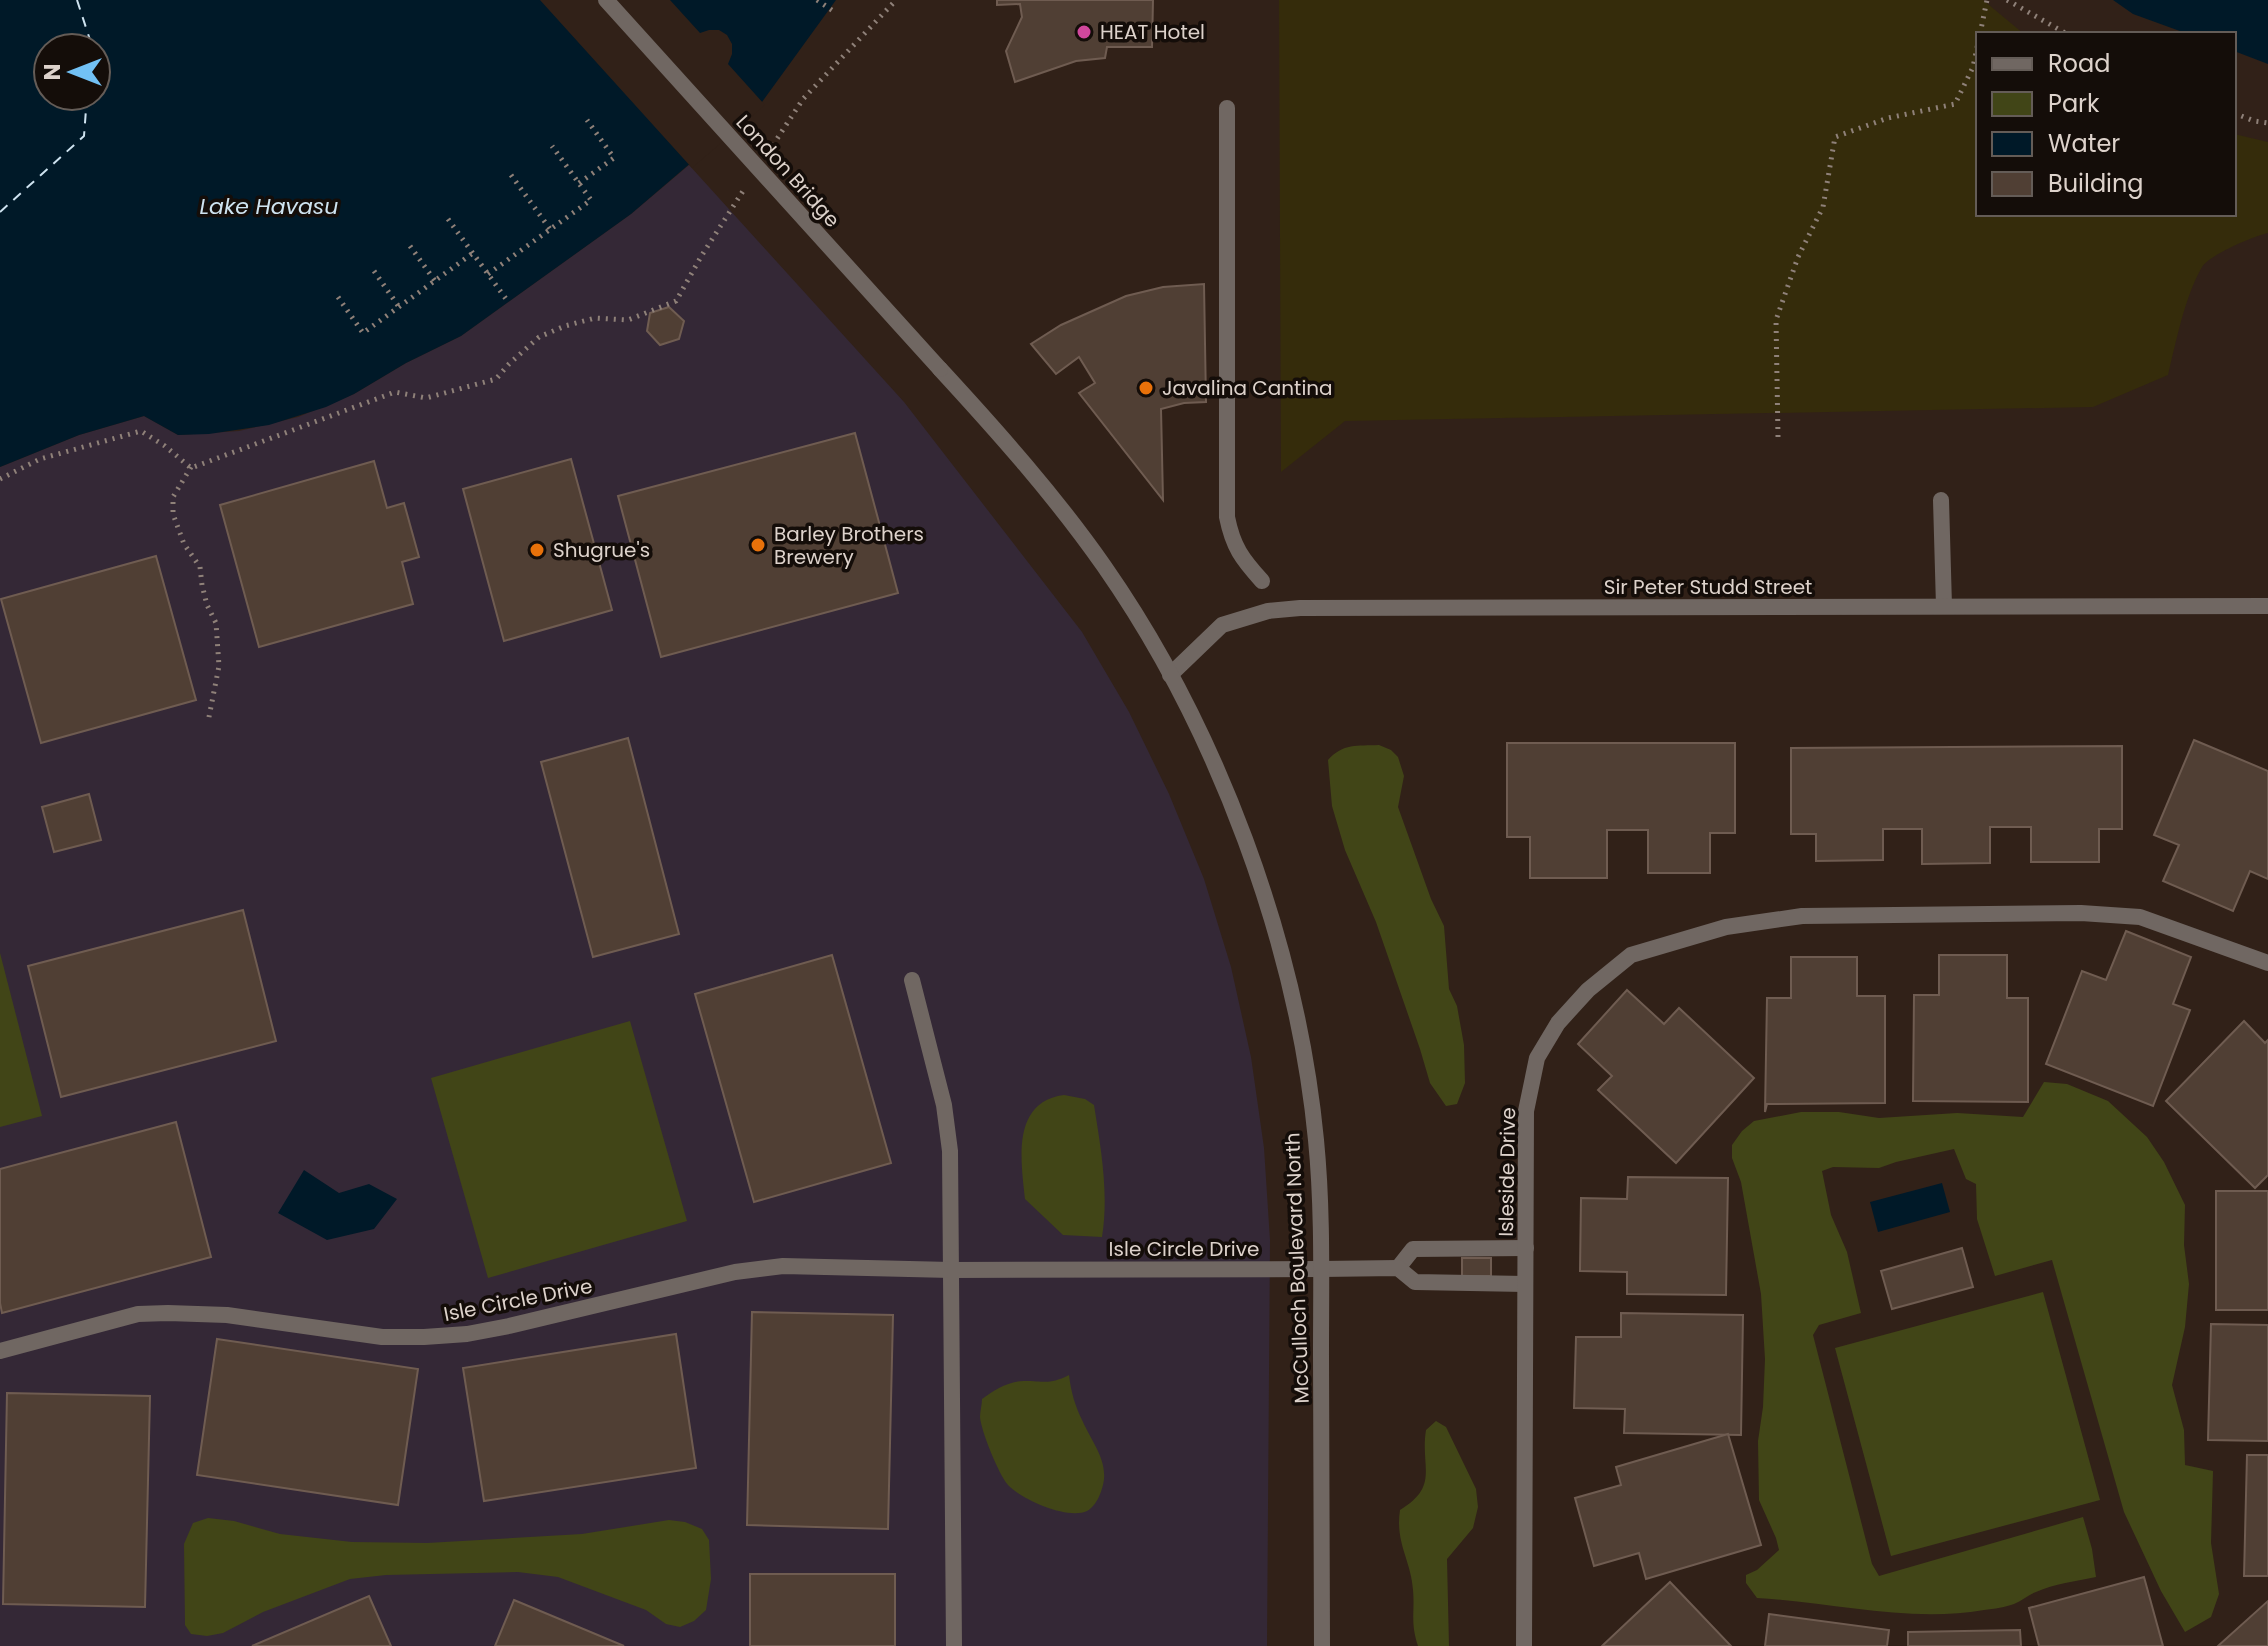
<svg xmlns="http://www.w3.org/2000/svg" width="2268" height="1646" viewBox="0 0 2268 1646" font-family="Poppins,sans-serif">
	<rect width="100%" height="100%" fill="#312118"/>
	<polygon fill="#342836" points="689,165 904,402 1082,632 1129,712 1169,794 1204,879 1231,967 1251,1057 1264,1148 1270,1240 1267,1646 0,1646 0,467 79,435 144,416 178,435 239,431 298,417 354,394 406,363 461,336 631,214"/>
	<g fill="#414517">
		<path d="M1379,745L1391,750L1398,757L1404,776L1398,807L1431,899L1444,926L1449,989L1457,1006L1464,1045L1465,1083L1457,1104L1446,1106L1430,1083L1420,1049L1376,922L1345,850L1332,806L1328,760C1343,743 1357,746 1379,745Z"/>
		<polygon points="0,953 42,1116 0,1127"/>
		<polygon points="630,1021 687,1221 488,1278 431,1078"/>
		<path d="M2044,1082L2067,1084L2108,1101L2147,1137L2164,1162L2185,1205L2184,1245L2189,1284L2185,1327L2172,1385L2184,1430L2185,1465L2213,1471L2211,1543L2219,1594L2211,1617L2185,1632L2161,1591L2124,1512L2052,1260L1995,1276L1977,1219L1976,1184L1966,1179L1954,1149L1896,1162L1879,1168L1833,1167L1822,1171L1831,1215L1847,1252L1861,1313L1819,1325L1813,1335L1872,1564L1879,1576L2083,1517L2092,1549L2096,1577C2076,1581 2054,1584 2036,1592C2028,1595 2022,1601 2014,1604C2006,1607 1994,1609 1984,1610C1908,1623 1833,1602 1757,1598L1746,1583V1575L1757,1570L1779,1550L1776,1538L1759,1500L1758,1441L1763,1407L1765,1359L1761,1294L1741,1182L1732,1158V1145L1742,1131L1754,1121L1801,1112H1839L1879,1118L1957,1113L2023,1117Z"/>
		<path d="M1064,1095L1085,1099L1094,1105C1101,1149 1109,1193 1102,1237L1063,1235L1025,1199C1021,1161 1011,1102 1064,1095Z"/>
		<polygon points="2043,1292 2100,1500 1891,1556 1835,1348"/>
		<path d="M1069,1375C1071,1392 1075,1406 1083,1422C1091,1440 1106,1458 1104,1479C1103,1489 1097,1506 1087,1511C1068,1520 1022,1500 1008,1485C999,1475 981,1431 980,1417C980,1411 982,1405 982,1399C994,1390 1009,1381 1024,1381C1046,1381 1049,1385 1069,1375Z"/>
		<path d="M1436,1421L1446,1427L1476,1489L1478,1507L1473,1528L1447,1559L1449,1646H1418C1410,1622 1415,1612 1413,1590C1411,1560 1395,1543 1400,1510C1440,1486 1420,1467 1426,1430Z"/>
		<polygon points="208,1518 234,1521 280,1534 352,1542 427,1543 582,1534 669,1520 685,1522 702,1529 709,1540 711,1579 706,1610 694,1621 680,1627 666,1624 646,1610 558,1577 518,1572 386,1575 350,1579 263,1612 223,1633 207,1636 191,1634 185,1625 184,1544 193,1523"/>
	</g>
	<path fill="#352c0b" d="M1279,0H1983L2024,34H1978V214H2234V134L2268,142V233C2254,236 2209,255 2202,267C2185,296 2176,342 2168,375L2093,407L1345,421L1281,472Z"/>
	<g fill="#001928" fill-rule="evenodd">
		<path d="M0,0H836L762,102L631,214L461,336L406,363L354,394L326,407L269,425L209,434L178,435L144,416L79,435L0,467ZM48,48H96V96H48Z"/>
		<polygon points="2113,0 2268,0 2268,64 2234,51 2234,34 2188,34 2133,14"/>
		<polygon points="304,1170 339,1193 369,1184 397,1199 374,1229 327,1240 278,1213"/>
		<polygon points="1942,1183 1950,1212 1878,1232 1870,1202"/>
	</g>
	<polygon fill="#312118" points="540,0 670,0 700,33 709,30 719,30 727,35 732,44 732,54 728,64 765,105 692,168"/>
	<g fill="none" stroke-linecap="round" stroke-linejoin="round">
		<g stroke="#cee3f0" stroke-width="2" stroke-dasharray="10 8" stroke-linecap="butt">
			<polyline points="77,0 91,43 91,48"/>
			<polyline points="0,212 84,136 87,96"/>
		</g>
	</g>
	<g fill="#503f34" stroke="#6f5c51" stroke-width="2">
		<polygon points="997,0 1153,0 1152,47 1107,47 1105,58 1076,61 1015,82 1006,51 1022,17 1020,4 997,5"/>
		<polygon points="1204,284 1206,402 1184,403 1161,409 1163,500 1079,393 1095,383 1079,357 1056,374 1031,344 1061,325 1126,296 1163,287"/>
		<polygon points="669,307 684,321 679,339 660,345 647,331 650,313"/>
		<polygon points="855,433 898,593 661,657 618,496"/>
		<polygon points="571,459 612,610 504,641 463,489"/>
		<polygon points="374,461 387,508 404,503 419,557 402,562 413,604 259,647 220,505"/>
		<polygon points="156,556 196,700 41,743 1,599"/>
		<polygon points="628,738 679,934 593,957 541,762"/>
		<polygon points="2194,740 2268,771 2268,879 2250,871 2233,911 2163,881 2179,845 2154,835"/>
		<polygon points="1507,743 1735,743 1735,833 1710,833 1710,873 1648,873 1648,830 1607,830 1607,878 1530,878 1530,837 1507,837"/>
		<polygon points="2122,746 2122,829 2099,829 2099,862 2031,862 2031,827 1990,827 1990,863 1922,864 1922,829 1883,829 1883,860 1816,861 1816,834 1791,834 1791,748"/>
		<polygon points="89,794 101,840 54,852 42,807"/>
		<polygon points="243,910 276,1041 61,1097 28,966"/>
		<polygon points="2126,931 2191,957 2173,1004 2190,1010 2153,1106 2046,1064 2082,971 2106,980"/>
		<polygon points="832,955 891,1163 754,1202 695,994"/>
		<polygon points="1939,955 2007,955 2007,998 2028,998 2028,1102 1913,1101 1914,995 1939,995"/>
		<polygon points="1791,957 1857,957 1857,996 1885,996 1885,1103 1767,1104 1765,1112 1767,998 1791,998"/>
		<polygon points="1627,990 1664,1024 1679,1008 1754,1078 1676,1163 1598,1090 1612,1076 1578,1044"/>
		<polygon points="2244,1021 2265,1043 2268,1040 2268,1175 2255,1188 2166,1101"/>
		<polygon points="176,1122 211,1257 2,1313 0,1303 0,1169"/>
		<polygon points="1628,1177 1728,1178 1726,1295 1627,1294 1627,1272 1580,1271 1581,1198 1627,1199"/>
		<rect x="2216" y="1191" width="52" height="119"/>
		<polygon points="1962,1248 1973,1287 1892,1309 1881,1271"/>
		<rect x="1462" y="1258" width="29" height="18"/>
		<polygon points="752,1312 893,1315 888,1529 747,1525"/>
		<polygon points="1621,1313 1743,1315 1741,1435 1624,1433 1625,1409 1574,1408 1576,1337 1621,1337"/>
		<polygon points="2211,1324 2268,1325 2268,1441 2208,1440"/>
		<polygon points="676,1334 696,1468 484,1501 463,1368"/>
		<polygon points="217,1339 418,1369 398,1505 197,1475"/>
		<polygon points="7,1393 150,1396 145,1607 3,1604"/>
		<polygon points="1728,1434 1761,1545 1646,1579 1639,1553 1594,1566 1575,1498 1621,1485 1616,1467"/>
		<polygon points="2247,1455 2268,1455 2268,1576 2244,1576"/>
		<rect x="750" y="1574" width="145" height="72"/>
		<polygon points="2144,1577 2163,1646 2039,1646 2029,1608"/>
		<polygon points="1670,1582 1731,1646 1602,1646"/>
		<polygon points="369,1596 391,1646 252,1646"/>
		<polygon points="514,1600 624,1646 495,1646"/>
		<polygon points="2268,1601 2268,1646 2218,1646"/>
		<polygon points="1769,1614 1889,1630 1887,1646 1765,1646"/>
		<polygon points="2020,1630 2021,1646 1908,1646 1908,1632"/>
	</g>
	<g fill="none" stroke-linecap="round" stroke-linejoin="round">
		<g stroke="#8f8179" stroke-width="5" stroke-dasharray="2 6" stroke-linecap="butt">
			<polyline points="817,0 836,13"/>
			<polyline points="2007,0 2067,34"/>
			<polyline points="1980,34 1987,0"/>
			<polyline points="2234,113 2254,121 2268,123"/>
			<polyline points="773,145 803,99 896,0"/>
			<polyline points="511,175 550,229"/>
			<polyline points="579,183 614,158 587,120"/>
			<polyline points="448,219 509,303"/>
			<polyline points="410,246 435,281"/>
			<polyline points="374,271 399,307"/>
			<polyline points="488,274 591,200 552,146"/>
			<polyline points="338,297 363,333 473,253"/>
			<polyline points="1778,437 1776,320 1798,257 1823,207 1835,137 1888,118 1955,104 1973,67 1978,43"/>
			<polyline points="191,467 173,497 173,514 184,544 200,567 202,585 207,605 216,623 219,666 208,722"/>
			<polyline points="0,479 40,459 141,431 165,446 191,468 395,392 426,398 496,379 509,364 539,337 565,326 595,318 628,320 676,301 702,255 743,191"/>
		</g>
		<g stroke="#706762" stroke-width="16">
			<path d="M1227,108V517C1233,547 1242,559 1262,581"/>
			<polyline points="1941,500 1944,606"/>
			<polyline points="1170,675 1222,625 1268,611 1300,608 2268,606"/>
			<polyline points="912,980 944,1105 950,1151 954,1646"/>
			<polyline points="0,1351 138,1314 168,1313 227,1315 382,1337 424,1337 467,1334 509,1326 735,1272 783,1266 951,1270 1321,1269"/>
		</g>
		<g stroke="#706762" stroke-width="16">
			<polyline points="1398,1268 1413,1249 1526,1248"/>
			<polyline points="1321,1269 1398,1268 1415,1282 1525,1284"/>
			<polyline points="1524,1646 1526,1111 1537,1058 1558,1023 1588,990 1631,955 1726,927 1802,916 2081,913 2140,917 2268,963"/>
		</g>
		<path stroke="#706762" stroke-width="16" d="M940,369C998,432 1055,496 1104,566C1217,728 1297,943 1316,1140C1323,1211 1321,1283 1321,1355C1322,1452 1322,1549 1322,1646"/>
		<polyline stroke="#706762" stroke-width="16" points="606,0 940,369"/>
	</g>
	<circle fill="#d1479c" stroke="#140d09" stroke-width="3" cx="1084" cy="32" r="8"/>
	<g fill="#e8710a" stroke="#140d09" stroke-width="3">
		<circle cx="1146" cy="388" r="8"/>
		<circle cx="758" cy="545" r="8"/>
		<circle cx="537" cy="550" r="8"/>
	</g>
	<g text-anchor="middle" stroke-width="7" stroke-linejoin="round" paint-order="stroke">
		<g font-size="20" fill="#ddd2cb" stroke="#140d09" text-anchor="start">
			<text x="1100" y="39">HEAT Hotel</text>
			<text x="1162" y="395">Javalina Cantina</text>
			<text x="774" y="541">Barley Brothers<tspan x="774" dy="23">Brewery</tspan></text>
			<text x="553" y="557">Shugrue's</text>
		</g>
		<g font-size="20" fill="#ddd2cb" stroke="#140d09">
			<text transform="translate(788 171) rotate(48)" y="7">London Bridge</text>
			<text x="1708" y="594">Sir Peter Studd Street</text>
			<text transform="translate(1507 1172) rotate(-89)" y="7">Isleside Drive</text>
			<text x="1184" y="1256">Isle Circle Drive</text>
			<text transform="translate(1297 1268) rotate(-92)" y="7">McCulloch Boulevard North</text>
			<text transform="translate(518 1300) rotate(-11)" y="7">Isle Circle Drive</text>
		</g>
		<g font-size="22" font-style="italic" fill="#cee3f0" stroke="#140d09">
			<text x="269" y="214">Lake Havasu</text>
		</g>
	</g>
	<rect x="1976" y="32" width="260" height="184" fill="#140d09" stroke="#645c57" stroke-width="2"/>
	<rect x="1992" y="58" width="40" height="12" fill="#706762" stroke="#645c57" stroke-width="2"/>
	<text x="2048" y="72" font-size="24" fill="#ddd2cb">Road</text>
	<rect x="1992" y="92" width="40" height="24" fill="#414517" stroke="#645c57" stroke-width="2"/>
	<text x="2048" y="112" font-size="24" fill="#ddd2cb">Park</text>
	<rect x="1992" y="132" width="40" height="24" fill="#001928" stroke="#645c57" stroke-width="2"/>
	<text x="2048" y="152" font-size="24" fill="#ddd2cb">Water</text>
	<rect x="1992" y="172" width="40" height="24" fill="#503f34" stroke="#645c57" stroke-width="2"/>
	<text x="2048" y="192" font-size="24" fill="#ddd2cb">Building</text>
	<g transform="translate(72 72) rotate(270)"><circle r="38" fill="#140d09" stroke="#645c57" stroke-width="2"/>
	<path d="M0-6L14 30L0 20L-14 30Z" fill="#72c1f5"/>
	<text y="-12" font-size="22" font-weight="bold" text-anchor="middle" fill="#ddd2cb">N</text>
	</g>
</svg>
